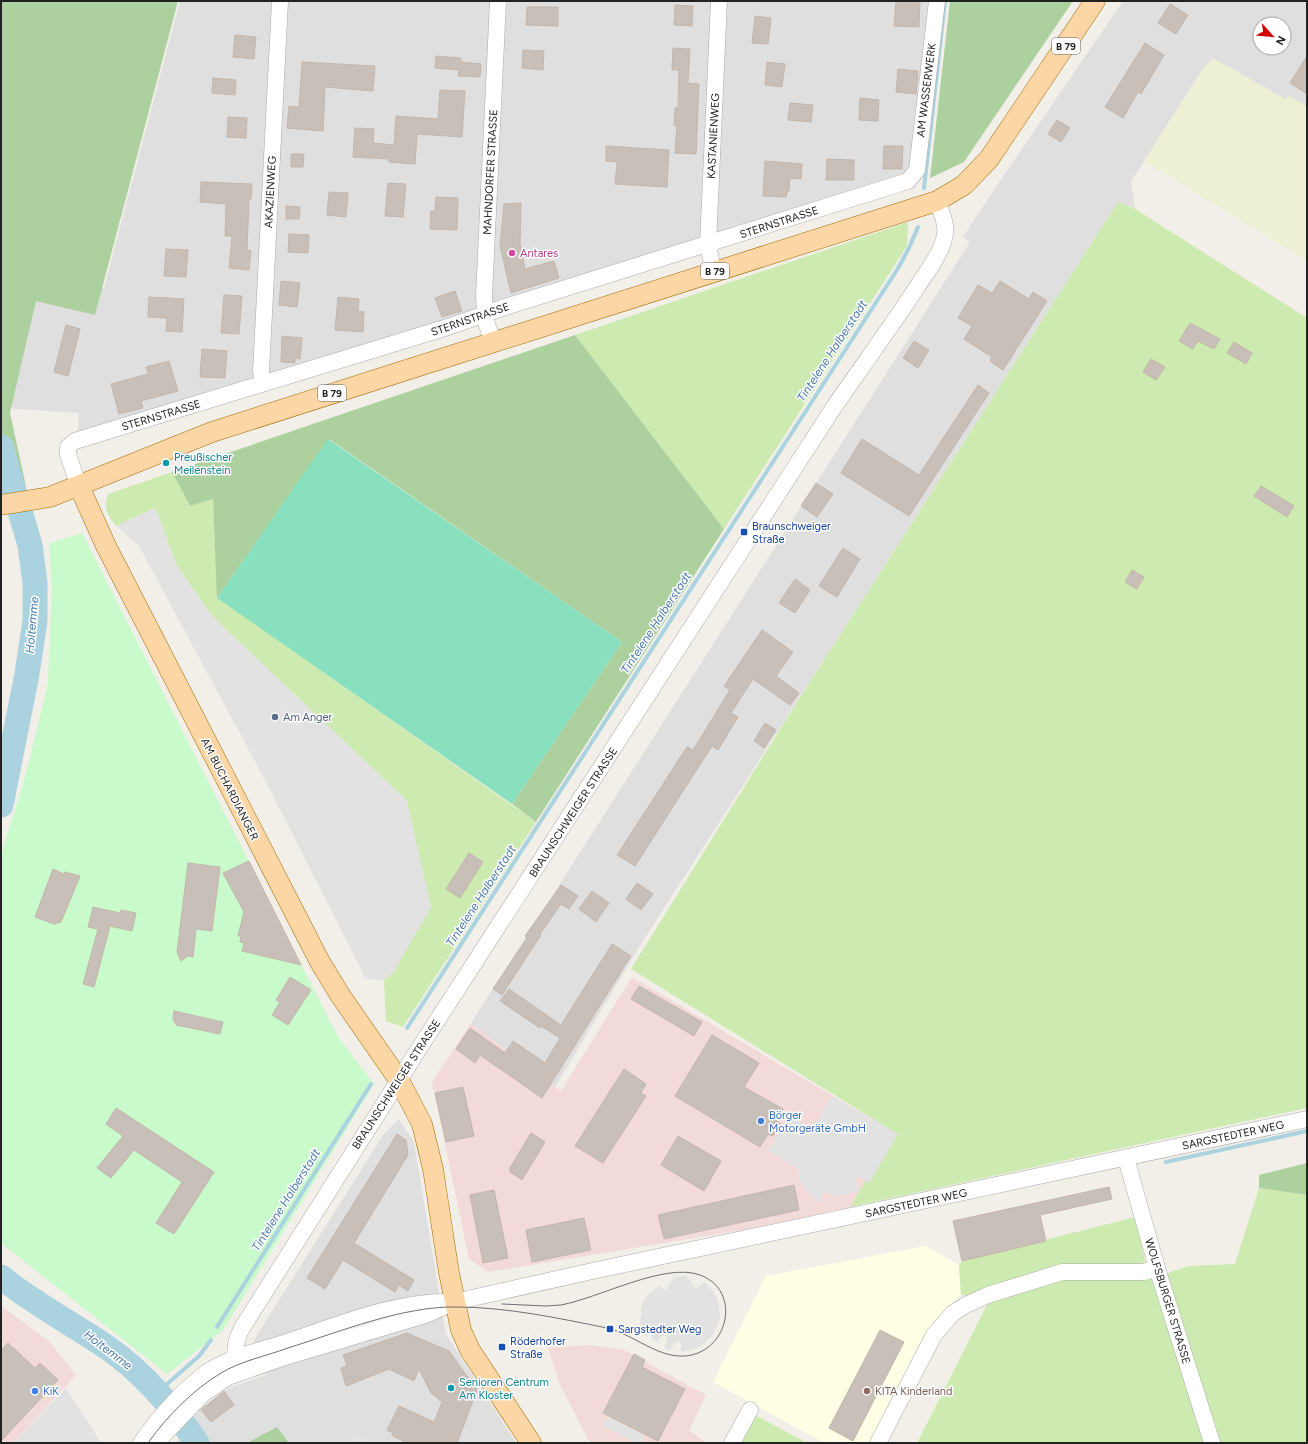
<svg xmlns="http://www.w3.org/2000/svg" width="1308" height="1444" viewBox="0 0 1308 1444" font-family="Figtree,sans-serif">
	<rect width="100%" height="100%" fill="#f2efe9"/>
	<g fill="#e0dfdf" fill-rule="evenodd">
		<polygon points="180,1 932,1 912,165 906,177 114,423 78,431 79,413 1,408 1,265 104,288"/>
		<path d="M1123,1H1307V133L1202,70L1131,182L1135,209L1118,202L641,944L555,1087L471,1023L919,322L970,242L963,237L993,191ZM1260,24H1284V48H1260Z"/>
		<polygon points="399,1119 414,1142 446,1334 516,1443 176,1443 201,1408 231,1387 266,1375 254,1340 383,1135"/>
	</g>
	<g fill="#f2dad9">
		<polygon points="632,977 894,1132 850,1207 749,1229 488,1272 469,1259 432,1082 471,1023 561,1091"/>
		<polygon points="1,1306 49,1341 76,1375 13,1443 1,1443"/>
		<polygon points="588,1345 622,1349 706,1395 689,1430 707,1443 590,1443 560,1385 548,1348"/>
	</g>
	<polygon fill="#ffffe5" points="926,1246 959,1265 961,1294 924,1335 870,1443 824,1443 713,1382 766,1276"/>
	<polygon fill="#eef0d5" points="1213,58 1285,99 1289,96 1307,106 1307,261 1144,161 1203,69"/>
	<g fill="#cdebb0">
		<polygon points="1118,202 1135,209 1307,318 1307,1108 850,1207 894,1132 631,969 797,702"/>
		<polygon points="908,222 907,246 724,529 575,335"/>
		<path d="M172,472L190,506L213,499L218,598L536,822L403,1027L386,1021L384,980L393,973L407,801L213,617L177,566L155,508L116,526C107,514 103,508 108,494Z"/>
		<polygon points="1259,1188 1307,1195 1307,1443 917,1443 987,1305 961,1294 959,1265 962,1261 1135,1217 1149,1279 1189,1266 1235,1264"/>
		<polygon points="753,1414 807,1443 737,1443"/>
	</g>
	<g fill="#add19e">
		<polygon points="1,1 178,1 95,315 36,301 10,413 26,486 1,489"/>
		<polygon points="950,1 1073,1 964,162 930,178"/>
		<polygon points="575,335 724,529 536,822 512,804 622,642 329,439 217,598 213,499 190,506 172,472"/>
		<polygon points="1307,1163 1307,1195 1259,1188 1259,1175"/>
		<polygon points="277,1427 289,1443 247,1443"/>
	</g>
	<polygon fill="#c8facc" points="82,533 338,1037 374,1084 223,1330 167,1374 1,1243 1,855 26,774 48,683 52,588 49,543"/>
	<polygon fill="#88e0be" points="328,439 622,642 512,804 217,598"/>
	<g fill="#e2e2e2">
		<polygon points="155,508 177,566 213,617 407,801 431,907 393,973 384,980 366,979 265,780 139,546 116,526"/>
		<polygon points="832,1096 898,1134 869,1183 858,1176 856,1179 859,1191 835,1197 825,1192 818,1203 802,1185 797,1174 799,1170 768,1151 789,1116 812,1129"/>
		<polygon points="687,1276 696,1289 704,1282 714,1292 719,1305 720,1319 712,1336 700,1347 681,1352 681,1344 677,1341 669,1351 664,1348 667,1342 667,1337 665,1336 662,1336 657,1342 653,1340 650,1334 647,1336 642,1334 640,1324 642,1304 648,1295 660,1285 663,1290 666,1290 674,1277"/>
		<polygon points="66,1388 101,1443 13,1443"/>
		<polygon points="608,1416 644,1435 640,1443 636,1443 603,1426"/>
		<polygon points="353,1434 376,1443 349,1443"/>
	</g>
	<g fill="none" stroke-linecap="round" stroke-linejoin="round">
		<g stroke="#aad3df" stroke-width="4">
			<polyline points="924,188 945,1"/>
			<polyline points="407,1028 897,270 909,248 918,227"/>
			<polyline points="1166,1162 1307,1131"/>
			<polyline points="217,1327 371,1084"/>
			<polyline points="158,1392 199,1356 211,1340"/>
		</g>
		<g stroke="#aad3df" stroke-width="25">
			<polyline points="1,447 30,545 35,583 35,621 27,674 1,805"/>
			<path d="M1,1277C34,1304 73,1324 108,1348C143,1373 173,1407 197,1443"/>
		</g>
	</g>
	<g fill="#c7bfb8" stroke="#c4b6ab">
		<polygon points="896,1 920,1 919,27 894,26"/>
		<polygon points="1170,4 1188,15 1176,34 1158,23"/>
		<polygon points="675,5 693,6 692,26 674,25"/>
		<polygon points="527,7 558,7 558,26 526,25"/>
		<polygon points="755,16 771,18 768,44 752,43"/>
		<polygon points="235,35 256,37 254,59 233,57"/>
		<polygon points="1145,43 1164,55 1141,94 1138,92 1123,118 1105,107"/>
		<polygon points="673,48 690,49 688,83 699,84 696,154 675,153 677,126 674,126 675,108 678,108 679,70 672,70"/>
		<polygon points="523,50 544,51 543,70 522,68"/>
		<polygon points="436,56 461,58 461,62 481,64 480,77 458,76 459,70 435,68"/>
		<polygon points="1307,56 1307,94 1290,83"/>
		<polygon points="302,62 375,66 373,91 325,87 323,131 287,128 289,106 299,107"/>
		<polygon points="767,62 785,64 782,87 765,85"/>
		<polygon points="898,69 918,71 916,94 896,92"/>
		<polygon points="213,78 236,80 235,95 212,93"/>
		<polygon points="440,90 465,91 462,137 417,134 415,164 389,162 389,159 353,157 355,128 374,129 373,143 394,145 396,116 438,119"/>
		<polygon points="860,98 879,100 878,121 859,120"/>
		<polygon points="790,103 813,105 811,122 788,120"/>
		<polygon points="228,117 247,118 246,138 227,137"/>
		<polygon points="1057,120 1070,128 1061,142 1048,134"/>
		<polygon points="606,146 669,150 667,187 615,184 617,162 606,161"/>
		<polygon points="884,146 903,146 902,169 883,169"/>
		<polygon points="291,154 304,154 303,167 291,167"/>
		<polygon points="827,159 854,160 854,180 826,180"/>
		<polygon points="765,161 802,164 801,179 790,178 789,191 787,191 786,197 763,196"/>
		<polygon points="201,182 252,184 251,199 249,199 247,250 251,251 249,270 229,268 232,236 225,236 226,204 200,202"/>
		<polygon points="388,183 406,184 403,217 385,216"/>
		<polygon points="329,192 348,193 346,217 327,215"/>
		<polygon points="436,197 458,198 457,230 430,229 431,211 435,211"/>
		<polygon points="521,203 520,244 525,269 554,261 559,278 511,293 500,246 504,204"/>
		<polygon points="286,206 300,207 299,219 286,219"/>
		<polygon points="289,234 309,235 308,253 288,252"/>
		<polygon points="166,249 188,250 186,277 164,276"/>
		<polygon points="281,281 300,283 297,307 279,305"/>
		<polygon points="1000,281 1029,299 1033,292 1047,301 1003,370 990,361 992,357 964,339 972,326 958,318 978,285 992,293"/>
		<polygon points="455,291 462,311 442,317 435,298"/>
		<polygon points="224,295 242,296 239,334 221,333"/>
		<polygon points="149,297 184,299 182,332 166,331 167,318 148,317"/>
		<polygon points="338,297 359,299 358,311 364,312 363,332 335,330"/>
		<polygon points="1190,323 1220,339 1214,349 1198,341 1193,349 1179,341"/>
		<polygon points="66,325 80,329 68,376 54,372"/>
		<polygon points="282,336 302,338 300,359 295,358 295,363 281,362"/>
		<polygon points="914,341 929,350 918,368 903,358"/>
		<polygon points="1234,342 1252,353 1246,364 1227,353"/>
		<polygon points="202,349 227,351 225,378 200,377"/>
		<polygon points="1151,359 1165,367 1156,380 1143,372"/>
		<polygon points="169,361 178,391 141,401 143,408 119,414 111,384 148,374 146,367"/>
		<polygon points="978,385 989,393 909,516 841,473 862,439 919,475"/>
		<polygon points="816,483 833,494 817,517 801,506"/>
		<polygon points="1261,486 1294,506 1287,517 1254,496"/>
		<polygon points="843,548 860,559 837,597 819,586"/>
		<polygon points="1132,570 1144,577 1137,589 1125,582"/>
		<polygon points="795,579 810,590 795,613 779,603"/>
		<polygon points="762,630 793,652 776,676 799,693 790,705 753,679 731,713 738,717 718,750 712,746 635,866 617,855 687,747 693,750 730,690 724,686"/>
		<polygon points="765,723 776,730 764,748 754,741"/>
		<polygon points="469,853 483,862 460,898 446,889"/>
		<polygon points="249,861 301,965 242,951 244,943 240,942 241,936 238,936 244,912 223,873"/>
		<polygon points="188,863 220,867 212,931 196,929 193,957 188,956 181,961 177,952"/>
		<polygon points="53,869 64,874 65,872 80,876 61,922 54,924 35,917"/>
		<polygon points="637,883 653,894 641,910 626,899"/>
		<polygon points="561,885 578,896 569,909 561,904 540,934 541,935 502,995 493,989 527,938 525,936"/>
		<polygon points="592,891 609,903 596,922 579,909"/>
		<polygon points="93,907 120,913 121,910 136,913 132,931 110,926 94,987 83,984 98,929 88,927"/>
		<polygon points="612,944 631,956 542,1098 480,1055 475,1063 456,1049 470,1028 505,1053 513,1041 545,1063 560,1038 541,1026 540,1028 500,1001 509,989 561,1025"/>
		<polygon points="290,977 311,990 288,1025 272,1015 280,1002 276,1000"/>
		<polygon points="639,986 702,1022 694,1036 631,999"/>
		<polygon points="174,1011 223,1022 220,1034 176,1025 173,1019"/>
		<polygon points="712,1035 759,1063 744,1087 783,1109 776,1121 780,1123 773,1136 768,1134 760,1147 675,1096"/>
		<polygon points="624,1069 646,1084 641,1093 646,1096 603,1163 575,1146"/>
		<polygon points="463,1087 474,1136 446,1142 435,1093"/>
		<polygon points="116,1108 214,1172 174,1234 156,1223 182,1182 134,1150 111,1178 97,1168 123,1136 106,1124"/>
		<polygon points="531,1133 545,1142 522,1180 510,1172 510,1168"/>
		<polygon points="397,1134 406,1140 408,1155 354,1243 414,1280 408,1291 399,1285 395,1292 343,1260 325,1289 307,1278"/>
		<polygon points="678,1136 721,1161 704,1191 661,1165"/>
		<polygon points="794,1185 799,1210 664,1239 658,1215"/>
		<polygon points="1109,1187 1112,1199 1040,1215 1046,1241 962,1261 953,1221"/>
		<polygon points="494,1190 508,1258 483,1263 470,1195"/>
		<polygon points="584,1218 591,1250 532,1262 526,1230"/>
		<polygon points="880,1330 904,1342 853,1441 829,1428"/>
		<polygon points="407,1333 449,1351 477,1390 457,1443 409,1443 394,1437 392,1435 393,1433 387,1430 399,1406 434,1422 442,1402 431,1393 419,1369 414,1381 389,1369 346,1386 341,1368 347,1366 343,1355"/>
		<polygon points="8,1343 35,1368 40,1363 58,1380 1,1441 1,1350"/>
		<polygon points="634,1354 645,1360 642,1367 685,1389 658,1441 603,1413"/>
		<polygon points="224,1391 234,1405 211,1422 201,1410"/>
	</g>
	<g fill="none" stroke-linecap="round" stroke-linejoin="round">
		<g stroke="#a9a9a9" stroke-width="17">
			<g id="minor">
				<polyline points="713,271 708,244 719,1"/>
				<polyline points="493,342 486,322 484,296 498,1"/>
				<polyline points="263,383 261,372 280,1"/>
				<polyline points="79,486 68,455 68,447 75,441 448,327 502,308 908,181 917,170 937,1"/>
				<polyline points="1126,1158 1157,1268 1212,1443"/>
				<path d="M240,1372C233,1356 234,1343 242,1328L420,1047L834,407C862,366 892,326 919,284C927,272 941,253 944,239C948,226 942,214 937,201"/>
				<path d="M141,1443C158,1418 186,1386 212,1369C232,1357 258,1351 281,1344C333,1327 396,1300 451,1302"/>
				<polyline points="156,1443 203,1394 228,1377 285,1357 428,1314 454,1302 597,1270 1307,1119"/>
				<polyline points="732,1443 750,1410"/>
				<polyline points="878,1443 934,1335 953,1313 966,1305 988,1295 1062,1272 1144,1272 1157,1268"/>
			</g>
		</g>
		<g stroke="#a06b00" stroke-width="21">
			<g id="major">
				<polyline points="79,486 106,546 320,962 340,995 399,1080 422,1124 433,1169 449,1273 461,1330 470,1350 531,1443"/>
				<polyline points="1,505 50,497 212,432 937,201 964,185 989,159 1095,1"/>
			</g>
		</g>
		<use href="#minor" stroke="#fff" stroke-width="16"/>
		<use href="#major" stroke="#fcd6a4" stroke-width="20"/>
		<path stroke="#707070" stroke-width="1" d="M148,1443C167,1416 193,1390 221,1373C241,1361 266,1356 288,1348C339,1332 403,1306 456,1307C506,1307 558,1318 607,1328C637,1335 665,1366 698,1353C732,1339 737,1288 700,1275C665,1262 599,1298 561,1305L546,1306L502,1304"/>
	</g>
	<circle fill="#d1479c" stroke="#fff" stroke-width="1.5" cx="512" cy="253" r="4"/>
	<g fill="#0f9aa8" stroke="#fff" stroke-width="1.5">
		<circle cx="166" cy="463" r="4"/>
		<circle cx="451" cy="1388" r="4"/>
	</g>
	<g fill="#1a4fb4" stroke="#fff" stroke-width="1.5">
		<rect x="740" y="528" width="8" height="8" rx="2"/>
		<rect x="606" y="1325" width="8" height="8" rx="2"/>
		<rect x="498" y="1343" width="8" height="8" rx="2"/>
	</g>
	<circle fill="#5c6f8a" stroke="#fff" stroke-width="1.5" cx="275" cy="717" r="4"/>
	<g fill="#3f7fe0" stroke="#fff" stroke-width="1.5">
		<circle cx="761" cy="1121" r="4"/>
		<circle cx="35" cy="1391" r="4"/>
	</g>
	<circle fill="#8d6e63" stroke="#fff" stroke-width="1.5" cx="867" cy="1391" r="4"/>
	<g text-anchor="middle" stroke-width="3" stroke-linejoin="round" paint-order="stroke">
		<g fill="#fff" stroke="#646464" stroke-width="1">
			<rect x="1052" y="38" width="28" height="16" rx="3"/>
			<rect x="701" y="263" width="28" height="16" rx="3"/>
			<rect x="318" y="385" width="28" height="16" rx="3"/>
		</g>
		<g font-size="10" font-weight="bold" fill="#222">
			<text x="1066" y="50">B 79</text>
			<text x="715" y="275">B 79</text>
			<text x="332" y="397">B 79</text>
		</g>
		<g font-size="11" fill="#222" stroke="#fff">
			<text transform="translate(926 90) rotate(-83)" y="4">AM WASSERWERK</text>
			<text transform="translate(713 136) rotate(-87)" y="4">KASTANIENWEG</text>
			<text transform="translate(490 172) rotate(-87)" y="4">MAHNDORFER STRASSE</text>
			<text transform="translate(270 192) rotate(-87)" y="4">AKAZIENWEG</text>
			<text transform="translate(779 222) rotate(-18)" y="4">STERNSTRASSE</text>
			<text transform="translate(470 319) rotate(-19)" y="4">STERNSTRASSE</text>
			<text transform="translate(161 415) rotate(-17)" y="4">STERNSTRASSE</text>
			<text transform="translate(230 789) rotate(63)" y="4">AM BUCHARDIANGER</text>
			<text transform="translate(573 812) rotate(-57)" y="4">BRAUNSCHWEIGER STRASSE</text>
			<text transform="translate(396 1084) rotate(-57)" y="4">BRAUNSCHWEIGER STRASSE</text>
			<text transform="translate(1233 1135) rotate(-12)" y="4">SARGSTEDTER WEG</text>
			<text transform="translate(916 1203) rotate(-12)" y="4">SARGSTEDTER WEG</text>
			<text transform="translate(1168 1301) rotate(73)" y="4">WOLFSBURGER STRASSE</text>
		</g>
		<g font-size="11" fill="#b23c85" stroke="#fff" text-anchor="start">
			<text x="520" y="257">Antares</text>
		</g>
		<g font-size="11" fill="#0d838f" stroke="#fff" text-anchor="start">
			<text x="174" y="461">Preußischer<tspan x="174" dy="13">Meilenstein</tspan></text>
			<text x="459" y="1386">Senioren Centrum<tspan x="459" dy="13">Am Kloster</tspan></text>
		</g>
		<g font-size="11" fill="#164399" stroke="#fff" text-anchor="start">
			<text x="752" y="530">Braunschweiger<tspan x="752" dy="13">Straße</tspan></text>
			<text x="618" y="1333">Sargstedter Weg</text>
			<text x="510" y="1345">Röderhofer<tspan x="510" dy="13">Straße</tspan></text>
		</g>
		<g font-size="11" fill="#4e5e75" stroke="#fff" text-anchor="start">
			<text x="283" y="721">Am Anger</text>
		</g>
		<g font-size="11" fill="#366cbe" stroke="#fff" text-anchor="start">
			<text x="769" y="1119">Börger<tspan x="769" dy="13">Motorgeräte GmbH</tspan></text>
			<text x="43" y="1395">KiK</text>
		</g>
		<g font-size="11" fill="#785e54" stroke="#fff" text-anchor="start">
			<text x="875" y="1395">KITA Kinderland</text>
		</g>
		<g font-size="12" font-style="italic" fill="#4a7aab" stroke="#fff">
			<text transform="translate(832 351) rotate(-57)" y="4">Tintelene Halberstadt</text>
			<text transform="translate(656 623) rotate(-57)" y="4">Tintelene Halberstadt</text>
			<text transform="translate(32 625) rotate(-85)" y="4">Holtemme</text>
			<text transform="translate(481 896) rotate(-57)" y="4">Tintelene Halberstadt</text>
			<text transform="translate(286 1200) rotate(-58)" y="4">Tintelene Halberstadt</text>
			<text transform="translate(108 1350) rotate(37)" y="4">Holtemme</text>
		</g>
	</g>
	<rect width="1308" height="1444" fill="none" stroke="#222222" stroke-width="4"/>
	<g transform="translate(1272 36) rotate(117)"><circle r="19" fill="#ffffff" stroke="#a7a7a7"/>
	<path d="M0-3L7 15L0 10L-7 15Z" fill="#d40000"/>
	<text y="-6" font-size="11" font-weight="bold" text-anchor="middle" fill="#222222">N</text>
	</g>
</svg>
